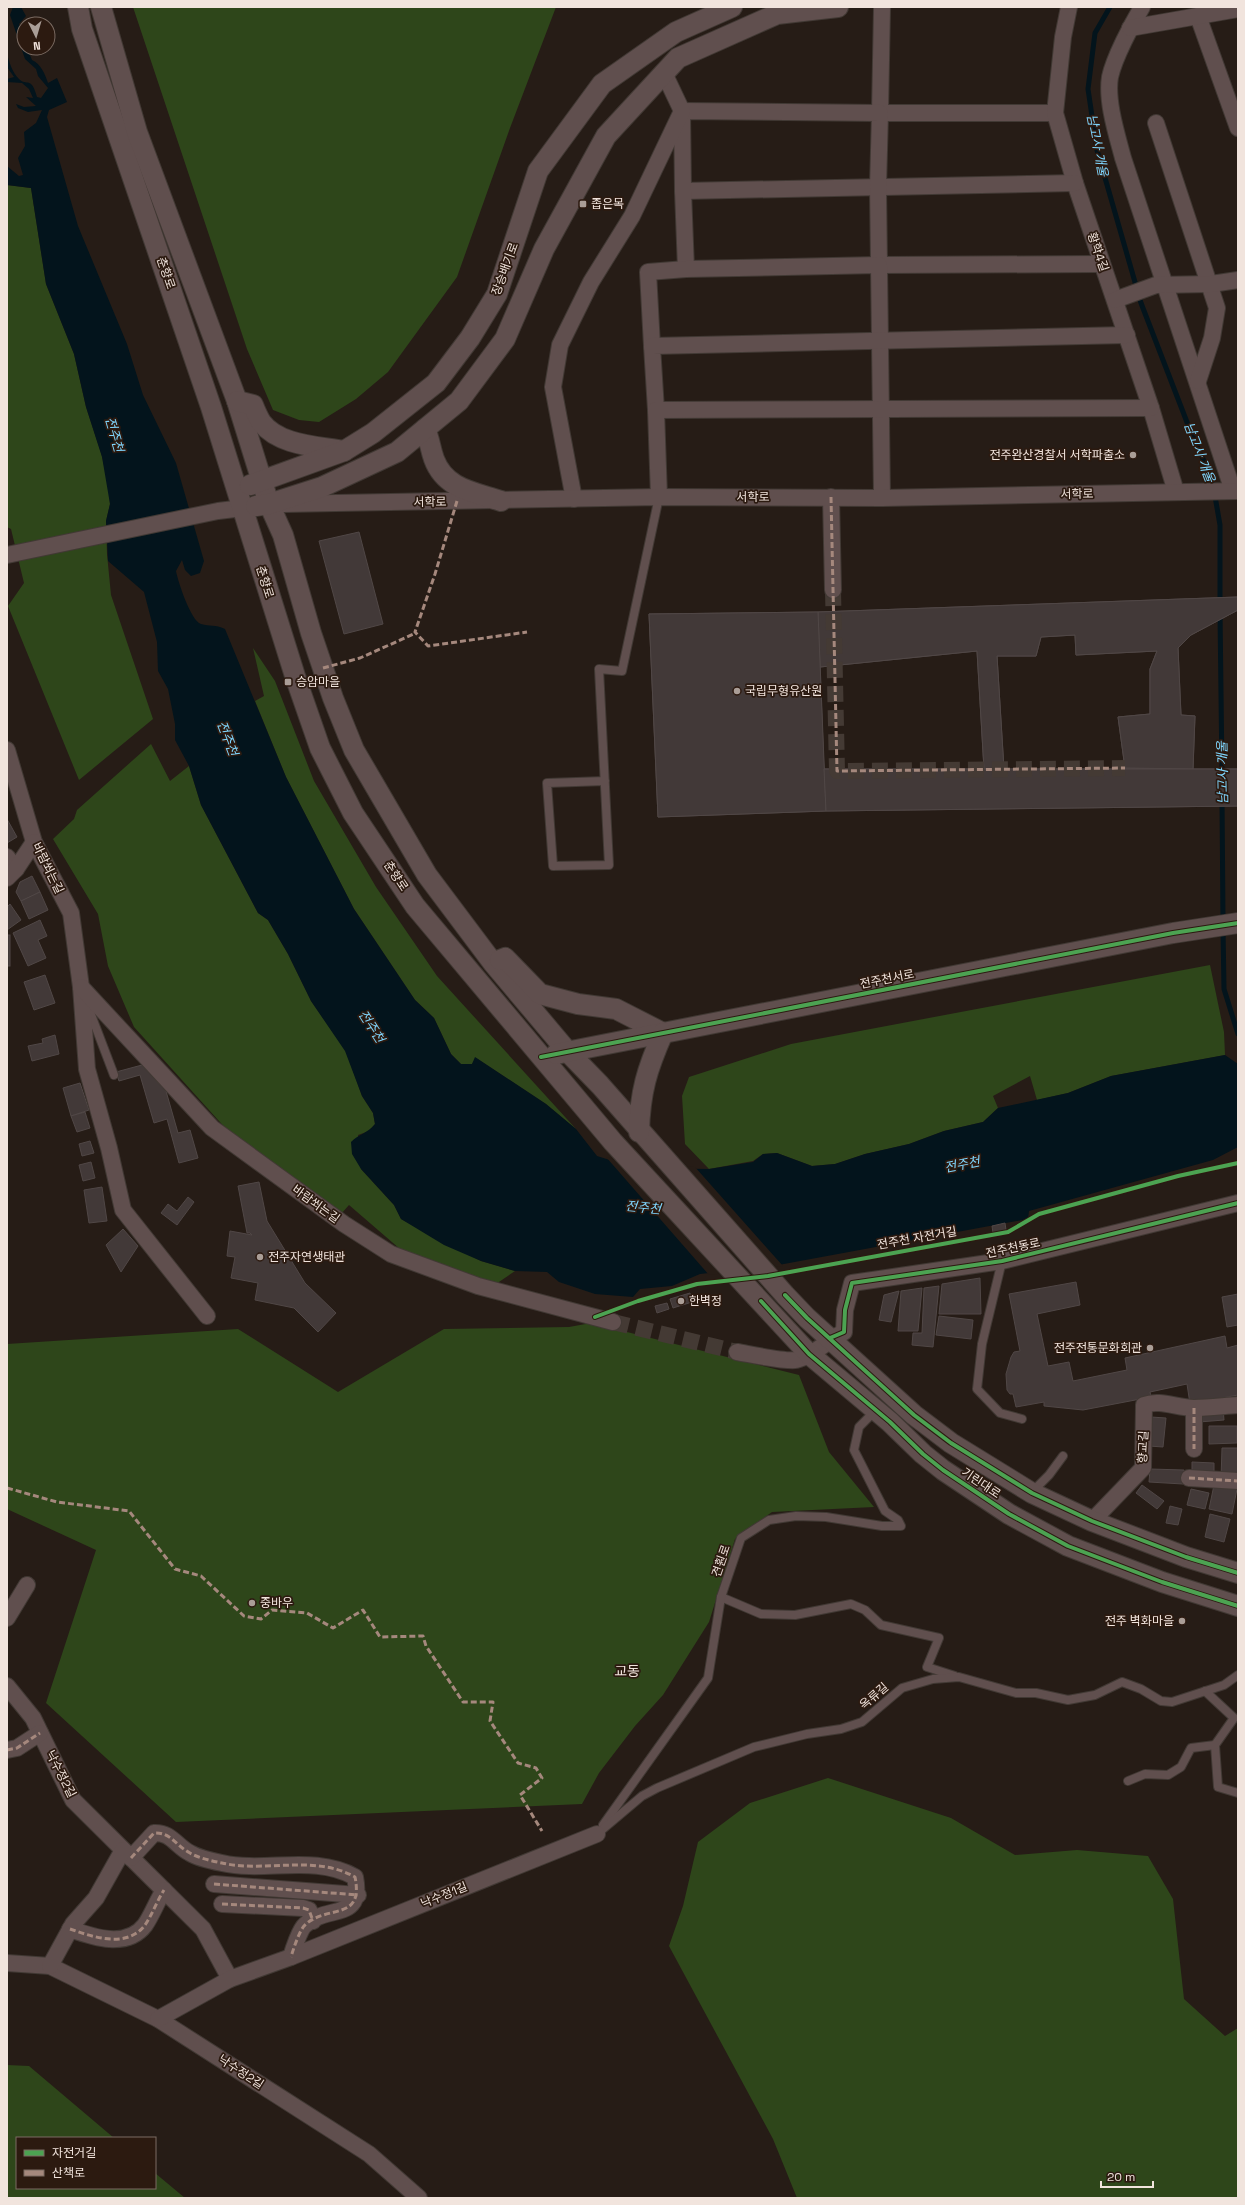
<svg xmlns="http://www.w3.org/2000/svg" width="1245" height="2205" viewBox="0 0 1245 2205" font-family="'Space Grotesk','Noto Sans KR',sans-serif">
	<rect width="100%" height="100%" fill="#261c16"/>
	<g fill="#2e461a">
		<polygon points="133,7 556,7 510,128 457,277 388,372 356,399 319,422 299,420 273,410 247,349"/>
		<polygon points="7,185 31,188 46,284 74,354 86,407 102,456 109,489 110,504 106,521 107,554 111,595 153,719 79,780 8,606 24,583 11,529 7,527"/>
		<polygon points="253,648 275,681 314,781 376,887 437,976 576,1129 546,1104 476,1058 472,1064 461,1064 451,1054 434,1018 415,1000 354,909 286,777 255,701 264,696"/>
		<polygon points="151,744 170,781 189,766 201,805 258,913 268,920 288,954 311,1001 346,1051 362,1096 373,1113 375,1124 369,1131 358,1135 361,1169 394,1205 401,1219 481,1261 515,1271 496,1284 400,1249 349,1205 341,1214 228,1131 134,1027 108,966 98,914 53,839 74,819 77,810"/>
		<polygon points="1210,965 1224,1032 1225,1055 1111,1076 1068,1093 1037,1100 1030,1076 993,1096 998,1108 983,1122 944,1131 909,1144 865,1154 835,1164 812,1166 777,1153 763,1154 753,1161 709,1169 685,1144 682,1096 689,1077 791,1044"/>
		<polygon points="591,1323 799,1375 829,1452 874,1507 772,1512 735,1539 709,1622 663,1695 635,1726 599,1773 582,1804 176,1822 46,1703 96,1550 7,1509 7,1344 238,1329 338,1392 444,1329 569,1327"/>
		<polygon points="828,1778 951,1818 1015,1855 1077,1850 1148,1856 1173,1899 1184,1999 1225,2036 1238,2028 1238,2198 797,2198 773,2139 669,1946 683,1906 698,1842 750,1803"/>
		<polygon points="7,2065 29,2066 114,2138 17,2138 17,2188 155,2188 155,2173 185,2198 7,2198"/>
	</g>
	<path fill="#03141c" d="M13,7H21L26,16L19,24L24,40V48H27L32,60C41,64 45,74 48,83L57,78L67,102L49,110L47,117L78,226L127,344L143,395L176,463L204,561L200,573L191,576L185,570L182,560L176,571C178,582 191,621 201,624C210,627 215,624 225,629L286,777L354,909L415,1000L434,1018L451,1054L461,1064H472L475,1057L546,1104L576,1129L597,1156L635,1168L709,1169L753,1162L763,1154L777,1153L812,1166L835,1164L865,1154L909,1144L944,1131L983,1122L998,1108L1068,1093L1111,1076L1225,1055L1238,1064V1147L1213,1160L1029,1211L1028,1219L773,1266L700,1274L672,1286L640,1289L633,1297L595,1294L559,1282L547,1272L515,1271L481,1261L444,1245L401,1219L394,1205L361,1169L352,1154L351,1142C359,1134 368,1133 375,1124L373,1113L362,1096L345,1051L311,1001L288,954L268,920L258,913L201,805L189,766L175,740V724L168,689L158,671L157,642L144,592L108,561L106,521L110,504L102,457L86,407L74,354L46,284L31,188L7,185V166L19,176L23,175L18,158L25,146L24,132L36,123L42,110L28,112L18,108L16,104L24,107L36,106L26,97L33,98L29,89L22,83L7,82V79L14,77L7,67V53C9,62 12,72 19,79C27,87 31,75 37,97L41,98L48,88L38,76L36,69L25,59L10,15Z"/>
	<polygon fill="#261c16" points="606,1157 635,1166 695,1167 783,1266 709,1275"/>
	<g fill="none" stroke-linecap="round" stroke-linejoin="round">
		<g stroke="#03141c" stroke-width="5">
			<polyline points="1110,7 1095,33 1088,89 1097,150 1141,303 1190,430 1212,479 1220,525 1220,604"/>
			<polyline points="1220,612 1222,774"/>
			<polyline points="1222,800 1223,920"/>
			<polyline points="1223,928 1224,989 1238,1034"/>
		</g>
	</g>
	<g fill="#423938" stroke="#504746" fill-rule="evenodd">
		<polygon points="359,532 383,624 344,634 319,541"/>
		<path d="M1238,597V610L1191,635L1178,648L1181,715L1195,716L1193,769H1238V806L826,811L658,817L649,614L818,612ZM1075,635L1076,655L1157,651L1150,669V714L1118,717L1125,768L1193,769H1004L997,656H1036L1041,637ZM977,651L984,769H824L820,667Z"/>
		<polygon points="1238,597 1238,610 1191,635 1178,648 1181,715 1195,716 1193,769 1125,768 1118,717 1150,714 1150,669 1157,651 1076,655 1075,635 1041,637 1036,656 997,656 1004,769 984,769 977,651 820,667 818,612"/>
		<polygon points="818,612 826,811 658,817 649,614"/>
		<polygon points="824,769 1238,769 1238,806 826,811"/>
		<polygon points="7,819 17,837 7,843"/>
		<polygon points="32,876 40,892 21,901 16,892 20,882"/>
		<polygon points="40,892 48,910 29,919 21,901"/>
		<polygon points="10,904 21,920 7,930 7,907"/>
		<polygon points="40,920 47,936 38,940 46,958 28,966 13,933"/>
		<rect x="7" y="935" width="3" height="31"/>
		<polygon points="45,975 55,1003 34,1010 24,982"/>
		<polygon points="55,1035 59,1054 32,1061 28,1046 43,1043 42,1039"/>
		<polygon points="142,1065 166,1091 178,1133 190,1130 198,1158 179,1163 167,1119 154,1123 140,1075 119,1081 116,1072"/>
		<polygon points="80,1083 89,1110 71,1116 63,1088"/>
		<polygon points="85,1112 90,1128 77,1132 71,1116"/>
		<polygon points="90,1141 94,1153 82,1156 79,1144"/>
		<polygon points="91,1162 95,1178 83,1181 79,1165"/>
		<polygon points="259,1182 267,1221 305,1283 336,1313 318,1332 294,1308 255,1300 258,1283 231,1278 235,1257 227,1256 230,1231 252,1235 250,1233 247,1233 238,1186"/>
		<polygon points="102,1187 107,1221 89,1223 84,1190"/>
		<polygon points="188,1197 194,1202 177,1225 161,1213 168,1204 177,1211"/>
		<polygon points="1005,1223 1006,1230 993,1233 992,1226"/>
		<polygon points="123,1229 138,1246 121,1272 106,1245"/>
		<polygon points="980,1278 981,1314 939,1314 942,1284"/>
		<polygon points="1076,1282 1080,1305 1037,1314 1048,1366 1069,1362 1073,1381 1127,1370 1125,1358 1225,1336 1227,1348 1238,1345 1238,1395 1190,1404 1187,1384 1150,1392 1151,1397 1083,1410 1044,1406 1044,1402 1016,1407 1013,1394 1010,1394 1007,1390 1006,1374 1011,1357 1014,1352 1020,1351 1009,1294"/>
		<polygon points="939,1286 933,1347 912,1345 913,1333 922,1333 924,1288"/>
		<polygon points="922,1288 918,1331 898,1331 901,1291"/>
		<polygon points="899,1291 891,1322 879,1320 884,1295"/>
		<polygon points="690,1293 692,1302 673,1308 670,1299"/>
		<polygon points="1238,1294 1238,1325 1227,1327 1222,1297"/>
		<polygon points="667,1303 669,1309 657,1313 655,1306"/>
		<polygon points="939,1316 973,1320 971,1339 936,1335"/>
		<polygon points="1223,1408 1224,1420 1199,1422 1198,1410"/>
		<polygon points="1151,1417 1166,1418 1163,1447 1149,1446"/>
		<polygon points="1209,1426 1237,1426 1237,1443 1209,1444"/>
		<polygon points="1222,1448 1238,1448 1238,1479 1221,1479"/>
		<polygon points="1192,1462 1214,1463 1214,1476 1192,1476"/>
		<polygon points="1150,1469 1184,1470 1183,1484 1149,1482"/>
		<polygon points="1142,1485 1164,1501 1157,1509 1136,1493"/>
		<polygon points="1214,1485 1237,1489 1232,1514 1209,1509"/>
		<polygon points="1191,1489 1209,1493 1205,1509 1187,1505"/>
		<polygon points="1170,1506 1182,1509 1178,1525 1166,1523"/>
		<polygon points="1210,1514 1230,1519 1224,1542 1205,1537"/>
	</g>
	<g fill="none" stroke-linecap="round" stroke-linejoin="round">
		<g stroke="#443a34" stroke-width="16" stroke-dasharray="16 8" stroke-linecap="butt">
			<polyline points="833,590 837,771 1125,768"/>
			<polyline points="613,1322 737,1352"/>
		</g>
		<g stroke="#413934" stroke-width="10">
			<g id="service">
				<polyline points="605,781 547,783 553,866 609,865 599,669 622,671 659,497"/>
				<polyline points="87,1004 114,1075"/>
				<polyline points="1002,1261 982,1344 977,1389 1000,1413 1022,1419"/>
				<polyline points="1032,1492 1049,1475 1063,1456"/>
				<polyline points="721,1597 761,1614 795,1615 851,1604 865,1610 881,1625 939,1638 927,1667 955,1676"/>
				<polyline points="1205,1691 1234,1718 1215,1745 1218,1787 1238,1793"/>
				<polyline points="1128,1781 1145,1774 1168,1775 1181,1767 1191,1748 1215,1745"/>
				<polyline points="603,1825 708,1678 721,1597 741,1538 769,1520 796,1516 826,1517 882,1526 901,1526 898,1520 885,1511 854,1450 859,1427 876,1410"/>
				<polyline points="597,1834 642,1796 657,1788 754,1747 807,1734 841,1729 862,1722 902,1688 933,1679 959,1677 1016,1693 1036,1693 1068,1700 1095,1695 1122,1682 1141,1689 1161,1701 1172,1702 1224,1685 1238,1675"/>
			</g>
		</g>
		<g stroke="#413934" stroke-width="18">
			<g id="minor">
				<polyline points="882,7 880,113 1055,113"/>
				<polyline points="1069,7 1063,37 1055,113 1075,183 1151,408 1176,492"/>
				<path d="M1142,7C1132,24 1114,58 1110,77C1106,101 1117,135 1123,158L1233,491"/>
				<polyline points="1198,16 1238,128"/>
				<polyline points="1130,28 1238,9"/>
				<polyline points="1156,123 1217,308 1212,338 1198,381"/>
				<polyline points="683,191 1075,183"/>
				<polyline points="686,269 683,191 682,111 880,113 878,187 879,265 1101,264"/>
				<polyline points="1115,300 1156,285 1211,284 1238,280"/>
				<polyline points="652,346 648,272 686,269 879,265 882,498"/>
				<polyline points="656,410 652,346 1127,335"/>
				<polyline points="659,497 656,410 1151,408"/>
				<polyline points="831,497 833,590"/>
				<polyline points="574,499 553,387 560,345 591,282 632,216 682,111 664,73"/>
				<polyline points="283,504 659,497 882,498 1238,491"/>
				<polyline points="7,555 218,511 243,508"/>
				<polyline points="7,750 34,842 71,913 81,987 87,1069 109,1148 123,1210 207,1316"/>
				<polyline points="7,857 16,869"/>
				<polyline points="7,878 16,869 34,842"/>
				<polyline points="81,987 212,1128 344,1224 391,1254 478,1286 613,1322"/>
				<path d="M737,1352C749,1354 786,1362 796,1360C813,1356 828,1340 844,1332L845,1310L852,1283L1002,1261L1238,1203"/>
				<polyline points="1194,1408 1194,1449"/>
				<polyline points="1189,1478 1238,1481"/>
				<path d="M1092,1521L1143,1468L1144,1405C1160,1399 1177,1408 1194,1408C1208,1408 1223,1406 1238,1405"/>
				<polyline points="7,1618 27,1585"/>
				<polyline points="7,1686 33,1718 73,1800 203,1929 230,1979"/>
				<polyline points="7,1750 17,1748 40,1733"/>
				<path d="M131,1858L154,1833C171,1832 176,1846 190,1853C198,1858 212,1861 222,1863C266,1873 314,1854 355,1877C364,1922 327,1904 305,1925C300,1929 293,1950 291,1957"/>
				<polyline points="214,1884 358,1895"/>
				<polyline points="222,1904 303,1908 309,1910 313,1921"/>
				<path d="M70,1929C93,1937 127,1949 145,1925C152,1915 157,1901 164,1890"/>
				<polyline points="7,1963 50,1966 158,2019 369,2154 419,2198"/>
				<polyline points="50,1966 73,1924 96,1898 123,1850"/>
				<polyline points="158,2019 230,1979 291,1957 597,1834"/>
			</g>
		</g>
		<g stroke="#413934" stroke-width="22">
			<g id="tertiary">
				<polyline points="78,7 82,29 211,407 295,676 320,748 353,813 415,906 613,1142 809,1354 890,1422 923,1454 943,1470 1009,1514 1068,1546 1162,1582 1238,1606"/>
				<polyline points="101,7 137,132 237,401 269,504 283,535 311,633 333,698 354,750 427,875 493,963 567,1051 600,1085 785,1295 807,1318 914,1415 951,1443 1032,1493 1092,1521 1186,1557 1238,1573"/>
				<path d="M237,401L253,405C255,410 258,417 261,422C279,446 318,446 344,451"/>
				<path d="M425,429C430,440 430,448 434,459C445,489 474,492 501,501"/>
				<polyline points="250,485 344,451 373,433 436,383 470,338 497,294 538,171 602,84 676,32 732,7"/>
				<polyline points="256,506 269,504 322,487 397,452 459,401 505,339 544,249 606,136 678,58 777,14 838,7"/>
				<polyline points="500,960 505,958 540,994 578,1004 616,1009 663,1033"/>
				<polyline points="556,1054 1173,933 1238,923"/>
				<path d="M639,1132C640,1092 647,1069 663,1033"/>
			</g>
		</g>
		<use href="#service" stroke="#604f4e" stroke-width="8"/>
		<use href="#minor" stroke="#604f4e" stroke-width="16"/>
		<use href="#tertiary" stroke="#604f4e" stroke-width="20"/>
		<g stroke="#a5887d" stroke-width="3" stroke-dasharray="6 3" stroke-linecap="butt">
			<polyline points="831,497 837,771 1125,768"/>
			<polyline points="457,501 435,574 415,632 428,646 527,632"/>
			<polyline points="323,668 360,658 416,633"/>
			<polyline points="1194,1408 1194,1449"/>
			<polyline points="1189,1478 1238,1481"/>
			<polyline points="7,1488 57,1502 129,1511 175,1569 201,1576 244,1616 261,1619 272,1610 307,1613 333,1628 363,1610 380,1637 423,1636 426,1646 463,1702 493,1702 490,1721 518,1763 536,1768 542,1778 520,1795 542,1831"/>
			<polyline points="7,1750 17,1748 40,1733"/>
			<path d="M131,1858L154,1833C171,1832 176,1846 190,1853C198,1858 212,1861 222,1863C266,1873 314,1854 355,1877C364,1922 327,1904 305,1925C300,1929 293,1950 291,1957"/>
			<polyline points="214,1884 358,1895"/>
			<polyline points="222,1904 303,1908 309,1910 313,1921"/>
			<path d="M70,1929C93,1937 127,1949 145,1925C152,1915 157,1901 164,1890"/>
		</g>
		<g stroke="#2c1a10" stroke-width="6">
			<g id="cycleway">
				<polyline points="541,1057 1173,933 1238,923"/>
				<polyline points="785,1295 807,1318 914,1415 951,1443 1032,1493 1092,1521 1186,1557 1238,1573"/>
				<polyline points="761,1301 809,1354 890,1422 923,1454 943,1470 1009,1514 1068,1546 1162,1582 1238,1606"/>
				<polyline points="595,1317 638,1301 697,1284 768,1276 1008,1232 1039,1214 1178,1176 1238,1163"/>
				<polyline points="830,1338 844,1332 845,1310 852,1283 1002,1261 1238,1203"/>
			</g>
		</g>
		<use href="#cycleway" stroke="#4ca352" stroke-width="4"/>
	</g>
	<g fill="#aa9e97" stroke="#2c1a10" stroke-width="1.5">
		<rect x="579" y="200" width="8" height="8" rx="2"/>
		<circle cx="1133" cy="455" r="4"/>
		<rect x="284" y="678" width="8" height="8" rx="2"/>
		<circle cx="737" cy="691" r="4"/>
		<circle cx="260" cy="1257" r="4"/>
		<circle cx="681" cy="1301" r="4"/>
		<circle cx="1150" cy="1348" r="4"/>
		<circle cx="252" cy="1603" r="4"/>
		<circle cx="1182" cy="1621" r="4"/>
	</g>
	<g text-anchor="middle" stroke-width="3.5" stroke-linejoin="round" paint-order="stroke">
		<g font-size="12" fill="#f1e4dd" stroke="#2c1a10" text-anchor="start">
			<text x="591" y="208">좁은목</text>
			<text x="1125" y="459" text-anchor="end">전주완산경찰서 서학파출소</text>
			<text x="296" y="686">승암마을</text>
			<text x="745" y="695">국립무형유산원</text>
			<text x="268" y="1261">전주자연생태관</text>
			<text x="689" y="1305">한벽정</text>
			<text x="1142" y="1352" text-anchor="end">전주전통문화회관</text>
			<text x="260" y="1607">중바우</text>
			<text x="1174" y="1625" text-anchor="end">전주 벽화마을</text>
		</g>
		<g font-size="12" fill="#f1e4dd" stroke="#2c1a10">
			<text transform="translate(1098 252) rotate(71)" y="4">황학4길</text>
			<text transform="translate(505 269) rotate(-70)" y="4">장승배기로</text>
			<text transform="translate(166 273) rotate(71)" y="4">춘향로</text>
			<text transform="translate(1077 494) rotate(-1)" y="4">서학로</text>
			<text x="753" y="501">서학로</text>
			<text transform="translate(430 502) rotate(-1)" y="4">서학로</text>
			<text transform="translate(265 582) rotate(73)" y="4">춘향로</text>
			<text transform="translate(48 868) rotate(64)" y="4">바람쐬는길</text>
			<text transform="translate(396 876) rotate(56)" y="4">춘향로</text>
			<text transform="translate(887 979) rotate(-11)" y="4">전주천서로</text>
			<text transform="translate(316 1204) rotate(36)" y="4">바람쐬는길</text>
			<text transform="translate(917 1238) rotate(-10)" y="4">전주천 자전거길</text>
			<text transform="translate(1013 1248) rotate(-12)" y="4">전주천동로</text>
			<text transform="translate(1143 1447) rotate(-87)" y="4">향교길</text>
			<text transform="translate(981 1483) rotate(34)" y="4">기린대로</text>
			<text transform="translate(721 1561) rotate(-71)" y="4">견훤로</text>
			<text transform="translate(874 1696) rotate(-41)" y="4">옥류길</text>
			<text transform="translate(61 1774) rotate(63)" y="4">낙수정2길</text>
			<text transform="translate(444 1895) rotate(-22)" y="4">낙수정1길</text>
			<text transform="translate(241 2072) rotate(33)" y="4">낙수정2길</text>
		</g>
		<g font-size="13" font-style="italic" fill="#7fd6fe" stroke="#2c1a10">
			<text transform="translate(1098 145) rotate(79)" y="5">남고사 개울</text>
			<text transform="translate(115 434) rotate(74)" y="5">전주천</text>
			<text transform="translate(1200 452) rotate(69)" y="5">남고사 개울</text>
			<text transform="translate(228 738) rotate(69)" y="5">전주천</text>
			<text transform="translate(1222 773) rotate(-91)" y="5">남고사 개울</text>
			<text transform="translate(372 1026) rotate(57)" y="5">전주천</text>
			<text transform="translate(962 1164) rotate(-11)" y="5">전주천</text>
			<text transform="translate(643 1207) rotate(6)" y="5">전주천</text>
		</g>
		<g font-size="14" fill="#f1e4dd" stroke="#2c1a10">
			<text x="627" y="1676">교동</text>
		</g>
	</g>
	<rect width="1245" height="2205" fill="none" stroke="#f1e4dd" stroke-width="16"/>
	<rect x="16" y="2137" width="140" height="52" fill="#2c1a10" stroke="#7b6b62"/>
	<rect x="24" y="2150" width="20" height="6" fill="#4ca352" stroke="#7b6b62"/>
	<text x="52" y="2157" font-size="12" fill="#f1e4dd">자전거길</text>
	<rect x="24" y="2170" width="20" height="6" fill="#a5887d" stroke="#7b6b62"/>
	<text x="52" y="2177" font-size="12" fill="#f1e4dd">산책로</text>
	<g transform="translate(36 36) rotate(175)"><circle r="19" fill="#2c1a10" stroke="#7b6b62"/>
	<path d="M0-3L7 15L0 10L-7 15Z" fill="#aa9e97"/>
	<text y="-6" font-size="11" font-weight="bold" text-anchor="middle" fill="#f1e4dd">N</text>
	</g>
	<path d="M1101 2181v6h52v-6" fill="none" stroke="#f1e4dd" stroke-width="2"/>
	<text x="1107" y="2181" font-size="12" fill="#f1e4dd" stroke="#2c1a10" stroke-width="3" paint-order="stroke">20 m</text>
</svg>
